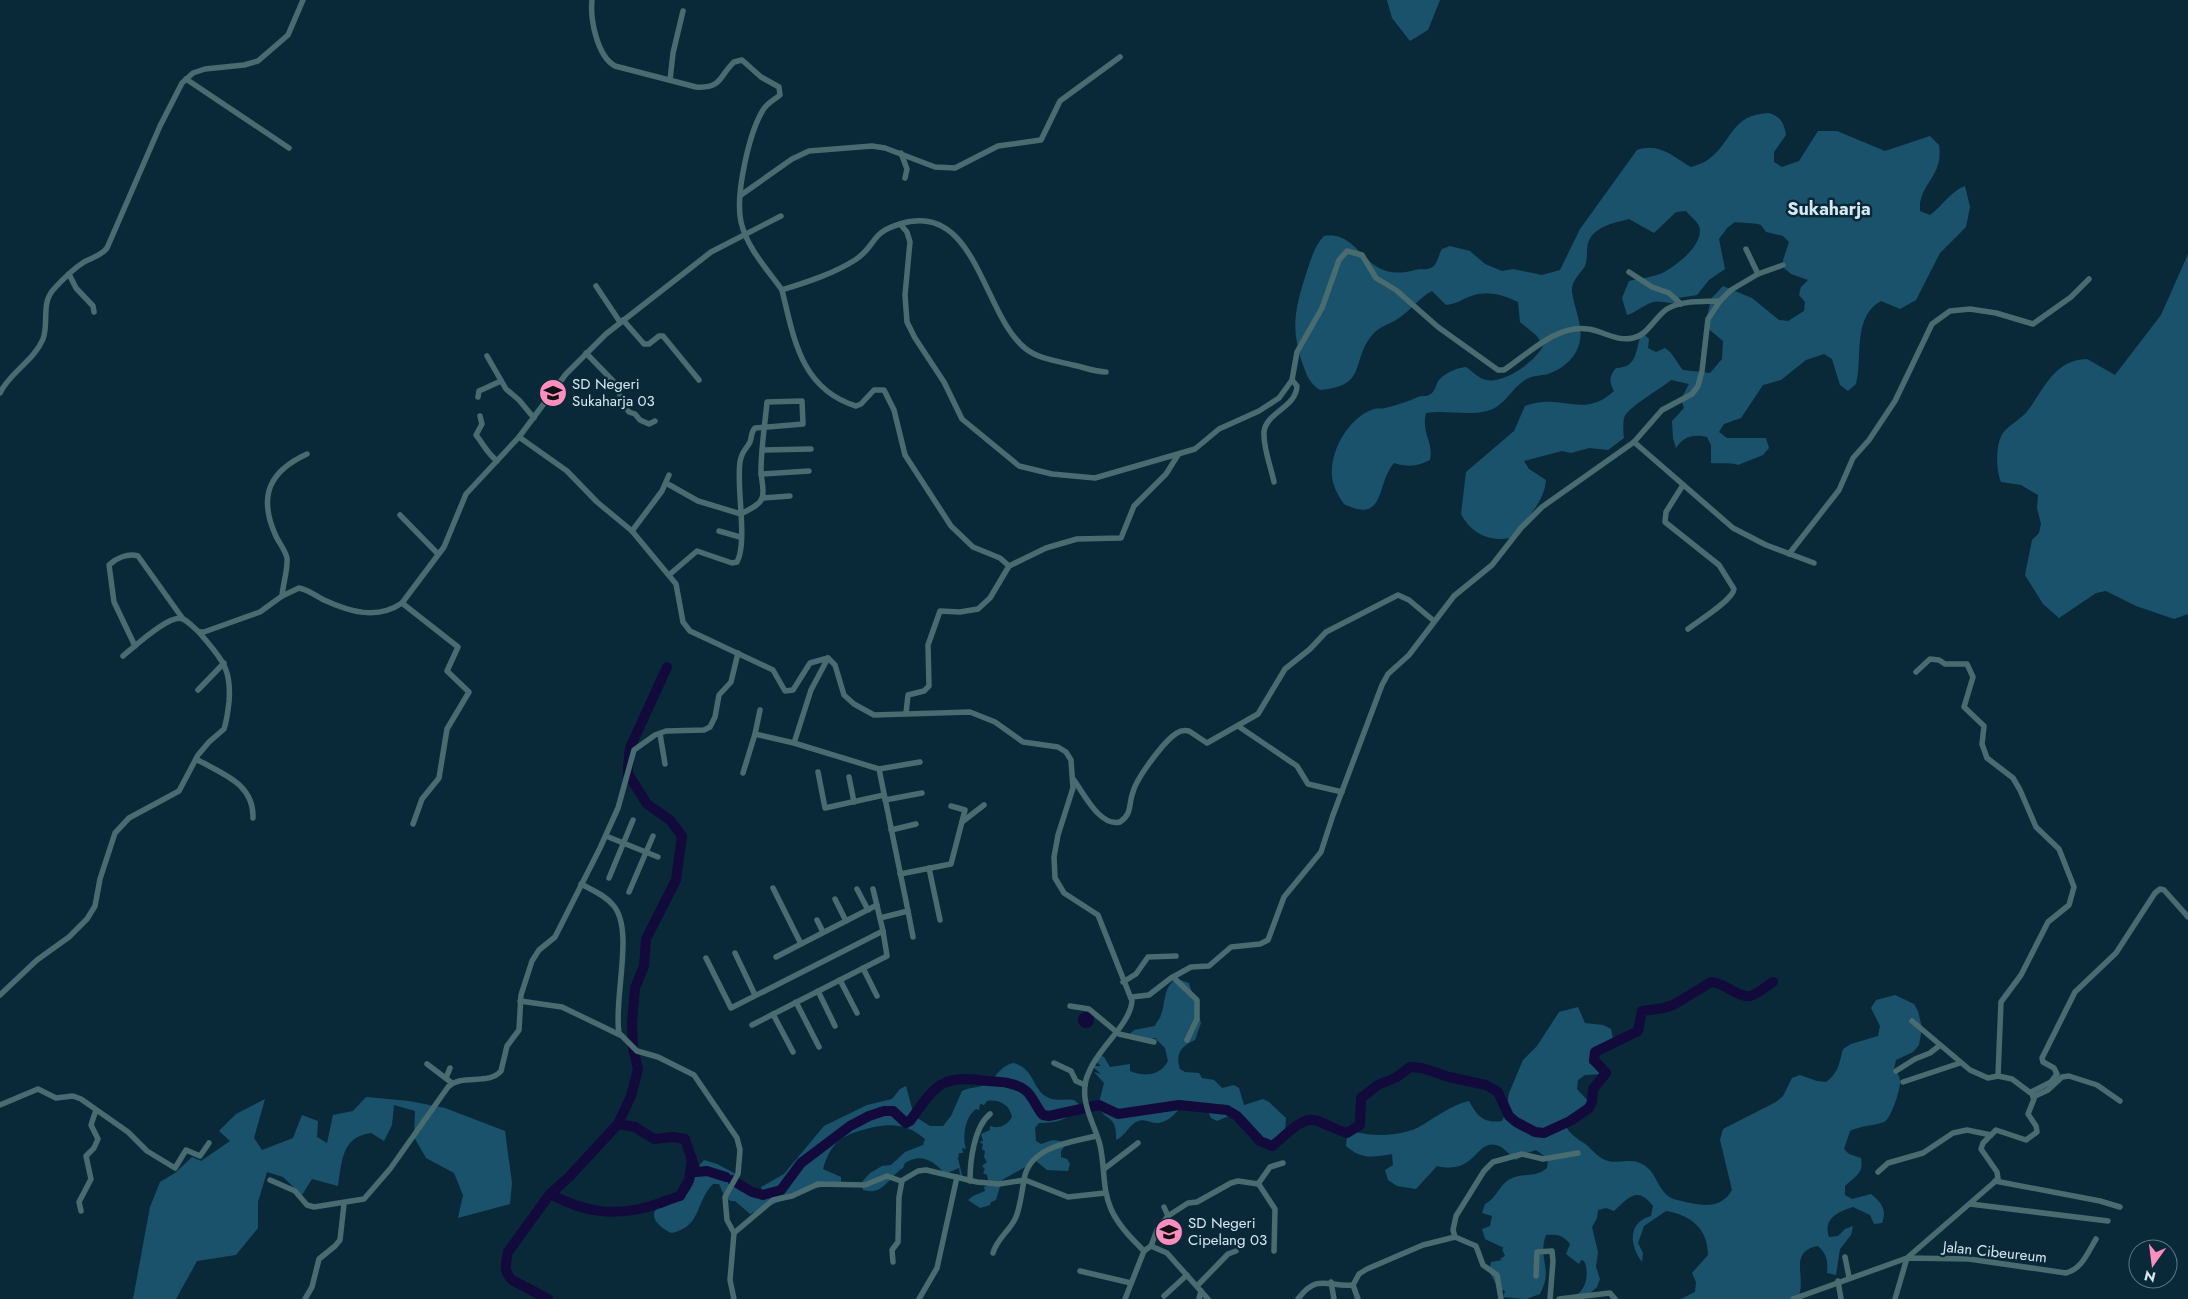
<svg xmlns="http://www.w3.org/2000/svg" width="2188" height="1299" viewBox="0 0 2188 1299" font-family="Jost,sans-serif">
	<rect width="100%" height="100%" fill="#0a2938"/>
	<g fill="#1a526c">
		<polygon points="1387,0 1440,0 1428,30 1410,41 1392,18"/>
		<path d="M1769,113C1781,117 1784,123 1786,135L1774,152V162L1782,167L1799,161L1818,131H1837L1885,151L1930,136L1939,145C1944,178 1918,183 1920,211L1930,215C1942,206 1951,191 1965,186L1970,207L1966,227L1940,253L1916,300L1900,309L1881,301C1852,317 1863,357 1856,384L1848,391L1840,385L1832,359L1824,354L1806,360L1781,380L1763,385L1741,418L1724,424L1719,432L1727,438H1766L1769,448L1763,455L1738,465C1728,462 1721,464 1711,463V445L1707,437C1693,434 1684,436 1676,448L1673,438L1672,421L1684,408L1681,399L1689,384L1671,380C1661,389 1627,407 1624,418C1623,424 1623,432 1624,438L1608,450L1589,448L1571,453L1562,451L1524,461L1529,469L1546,480C1544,504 1525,520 1510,538C1488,542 1471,533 1461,514L1466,472L1514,431L1525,406C1561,392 1583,420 1614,391C1609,382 1609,376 1616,368C1639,368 1635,348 1642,332L1649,339L1648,348L1656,352L1665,348C1674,354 1676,362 1683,370L1710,373L1722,359L1723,341L1705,326L1711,299L1723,286L1752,298L1779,320L1788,321L1804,311L1805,302L1799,295L1801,287L1808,280L1791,274L1784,268L1783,260L1789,242L1783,236L1766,232L1761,225C1752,222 1745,224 1735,222L1727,228L1719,239L1725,269L1709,280L1697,295L1678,298L1677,303C1669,304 1660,300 1653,302C1643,305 1637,312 1627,315L1622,298L1629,281C1639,278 1650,278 1660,274C1674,268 1706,244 1699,226C1697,221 1690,216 1686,211L1676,212L1654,233L1629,219C1614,223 1594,226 1588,243C1586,250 1588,258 1585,266C1580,275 1571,280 1572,292C1575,313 1587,331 1576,352C1570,363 1556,373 1543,375C1536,376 1531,376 1525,380C1511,389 1504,407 1487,411C1468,416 1445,410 1426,413C1421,434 1434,442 1430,460C1417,467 1408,467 1394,463C1376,483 1386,525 1344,504C1338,495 1333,487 1332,476C1330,450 1349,417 1374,409C1377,408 1382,409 1385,408C1397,405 1407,402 1418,397C1421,395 1426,397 1429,395C1436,392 1435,385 1439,380C1446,372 1457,368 1466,367C1472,371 1478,378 1486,380C1504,384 1535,362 1543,346L1537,336L1520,322L1518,302C1503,295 1488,290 1471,296C1460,300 1460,303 1446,305L1432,291C1419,298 1411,310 1399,318C1391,324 1380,326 1373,334C1350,360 1369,386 1320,390C1310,384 1307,376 1303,365C1290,327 1295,309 1307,271C1312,257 1314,247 1324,236C1363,230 1362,285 1415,270C1422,268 1428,271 1434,266C1437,263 1439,254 1442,249L1450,246L1470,251L1485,264L1502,271L1513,269L1542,275L1560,270L1580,229L1637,150C1660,142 1673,157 1691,167C1697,165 1704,163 1709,159C1734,140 1730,115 1769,113Z"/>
		<path d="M2188,254V614L2174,619L2136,606L2106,591L2096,593L2059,618L2043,604L2025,575L2032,540L2039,533L2041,524L2037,508L2038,495L2021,485L2001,482C1996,470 1995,445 2003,433C2010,424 2022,419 2029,409C2045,387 2055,360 2087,359L2115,375L2161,315Z"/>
		<path d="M1177,979L1189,983L1201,1023L1195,1040C1181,1046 1175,1054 1180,1069L1185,1072L1199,1073L1202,1078L1214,1080L1222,1088L1234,1085L1239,1088L1244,1105L1263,1099L1269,1102L1286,1118L1285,1131L1273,1146C1249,1148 1246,1127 1229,1116L1217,1121L1211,1118L1208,1111C1169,1099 1185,1116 1159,1123C1151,1124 1145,1117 1136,1122C1128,1127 1125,1136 1116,1140C1117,1114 1107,1123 1098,1107L1104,1083L1094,1072L1101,1074L1092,1066H1101L1093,1059L1098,1054L1104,1057L1110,1067L1130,1064V1071C1144,1077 1160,1076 1168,1061L1165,1048L1155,1038L1143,1041L1130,1034L1134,1030L1155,1026C1156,1022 1160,1019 1161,1015C1166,1002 1163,986 1177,979Z"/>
		<path d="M1895,995L1914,1004L1918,1011L1922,1028L1919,1045L1913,1052L1896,1060L1894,1069C1898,1073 1900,1077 1900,1083C1900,1090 1891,1119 1884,1122C1874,1126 1862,1125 1850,1131L1844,1149L1849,1154L1861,1158C1864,1174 1855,1176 1845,1186V1195L1852,1199L1871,1194C1882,1203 1887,1210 1882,1223L1874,1224L1870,1215L1853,1207C1837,1212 1823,1219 1829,1237L1838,1236L1845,1229L1853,1226L1851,1235L1840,1249L1836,1275L1827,1273C1828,1261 1827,1254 1818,1246C1786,1252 1809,1280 1797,1299H1681L1695,1292L1696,1282L1692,1273L1708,1255C1708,1229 1691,1215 1666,1211L1644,1226L1638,1243L1643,1253L1642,1262C1629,1245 1628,1222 1651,1216L1653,1206C1637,1185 1628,1198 1614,1211L1606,1208L1598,1210L1597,1218L1592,1227L1598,1252L1596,1267L1600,1279L1597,1287L1585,1298L1569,1299C1572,1296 1576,1295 1579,1293C1587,1286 1589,1270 1584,1261L1581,1260L1579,1264L1566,1254L1570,1244C1563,1235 1558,1234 1546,1235C1537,1259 1554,1268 1540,1294L1526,1299L1503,1297L1505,1291L1498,1288L1489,1271L1491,1262L1502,1260L1500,1259L1505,1256L1502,1249L1504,1248L1485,1239L1482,1229L1490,1226L1492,1216L1482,1213L1485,1204C1497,1198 1499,1185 1510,1179C1522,1172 1534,1179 1547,1168L1548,1159L1536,1150L1527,1153L1516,1160C1511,1156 1506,1150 1501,1147C1476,1134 1478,1176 1437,1166L1416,1189L1397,1186L1388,1180L1385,1170L1393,1165L1392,1154C1373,1157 1362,1160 1346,1146L1347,1137L1356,1132C1373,1137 1400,1136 1417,1128C1434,1119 1450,1105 1469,1101C1477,1116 1484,1124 1502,1121L1506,1112L1509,1093L1523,1060L1537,1046L1559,1012L1578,1007L1585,1023L1603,1025L1611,1029L1613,1039C1599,1045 1592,1046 1589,1063L1603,1074L1585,1075L1578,1080L1577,1089L1589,1102C1570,1119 1552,1123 1584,1143C1591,1148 1597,1157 1605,1160C1617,1165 1630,1157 1642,1164C1656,1171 1656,1186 1668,1196C1673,1200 1679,1200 1685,1202C1704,1206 1721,1209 1732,1190L1720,1140L1723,1129L1776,1102L1783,1096L1792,1078L1800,1075L1817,1081L1826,1082C1839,1072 1839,1064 1843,1049L1851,1044L1878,1036L1880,1026L1871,1008L1876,1000Z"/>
		<path d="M1014,1063C1035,1069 1032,1089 1047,1097C1055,1102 1065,1098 1074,1100L1079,1104L1080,1108C1067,1120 1056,1123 1039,1123L1035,1128L1036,1141L1041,1144L1053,1140L1061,1141L1064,1147L1061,1151V1157L1067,1159L1070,1164L1068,1171L1047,1170L1036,1161L1002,1180L996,1200L991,1202L990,1205L980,1208L968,1200L973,1196L985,1191L984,1187L989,1185L987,1175L983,1173L985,1169L982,1166L987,1162L984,1157L985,1151L982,1149L983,1144L979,1142L983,1141L981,1134L990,1130V1126C998,1129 1007,1126 1012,1117C1010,1105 999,1099 987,1101L984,1105L980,1104L979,1110L976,1109C965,1117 962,1136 966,1149L962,1148L963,1153H959L958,1159L963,1179L960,1175L959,1168L945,1174C933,1160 921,1153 905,1163L903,1168C888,1177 884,1196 863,1190L861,1183L870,1173L882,1166L891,1165L905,1152L923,1145L925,1139C909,1125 894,1123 874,1127C846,1134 832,1138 823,1169L841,1177V1183L807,1190L750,1214L735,1201C723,1201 724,1193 719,1184H713C695,1202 702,1226 672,1233C664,1230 646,1218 658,1207C667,1198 682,1204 691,1188C697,1178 694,1169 704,1160L717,1164L736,1174L731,1179L740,1191L763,1195L761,1187L784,1174L824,1126L867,1105L892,1099L900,1089L906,1086L914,1116L930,1126H943L951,1116L962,1091C970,1087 979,1088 986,1084C997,1078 1000,1065 1014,1063Z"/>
		<path d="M366,1097L409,1101L445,1108L505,1131L512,1183L510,1204L458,1218L463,1195L454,1173L426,1158L414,1137L415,1111L394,1105L392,1125L384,1141L371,1133C341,1137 342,1162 338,1186L312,1179L302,1195L283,1177L267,1172L258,1202V1228L236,1255L197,1261L176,1299H133L150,1207L160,1182L175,1173L192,1157L201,1161L230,1141L219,1131L236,1114L265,1099L254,1138L262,1150L293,1138L302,1115L318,1121L317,1137L327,1143L333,1115L353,1111Z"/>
	</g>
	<circle fill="#110a3b" cx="1086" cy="1020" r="8"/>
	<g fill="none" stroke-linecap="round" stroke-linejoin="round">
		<g stroke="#110a3b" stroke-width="10">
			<polyline points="618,1124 635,1127 654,1139 673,1137 685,1139 696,1172 707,1171 726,1177"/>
			<path d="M732,1180L752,1192L763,1195L781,1190L801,1163L850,1126L869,1116L884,1111H893L906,1123L910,1121C936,1085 940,1074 988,1081C1001,1082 1014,1082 1025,1090C1033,1096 1036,1107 1043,1115L1049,1116L1099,1105L1118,1114L1179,1105L1227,1110L1237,1116L1260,1141L1272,1146C1284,1138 1302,1114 1318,1121C1328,1125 1337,1130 1347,1133L1360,1125L1361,1098L1378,1085L1397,1077L1410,1067L1422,1068L1449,1077L1486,1085L1498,1092L1509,1116L1516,1122L1535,1132L1544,1133L1570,1121L1589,1108L1592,1102L1593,1089L1606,1073L1594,1060L1595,1052L1638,1031L1642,1011L1664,1008L1675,1004L1711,982C1725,982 1740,1001 1753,995C1760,992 1767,986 1773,982"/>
			<path d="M550,1194C584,1212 613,1217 651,1206C661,1203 670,1199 680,1196L689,1180L692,1159"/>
			<path d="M548,1299L512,1280C503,1271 506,1263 508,1252L550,1194L569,1177L618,1124L631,1096L638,1069L633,1048L632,1023L635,988L644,966L646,939L676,880L682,836L670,820L647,804L628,774V767L630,748L667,667"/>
		</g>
		<g stroke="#496c71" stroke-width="5.5">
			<path d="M592,0C590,19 597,56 615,66L696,87C722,89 719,76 734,62L742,60L761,77L779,87L780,95C774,100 767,103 763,110C749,133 735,195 741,222C747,248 767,269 782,290C807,282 833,274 855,260C877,246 869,233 900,224L907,232L910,242L905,295L907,322L915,338L944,382L962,419L1019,466L1052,474L1095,478L1195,449L1219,429L1259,411L1279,398L1292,380L1297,352L1322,308L1339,260L1347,251L1362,255L1376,278L1396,290L1438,327L1498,370H1504C1528,354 1557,324 1588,329C1603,331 1617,342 1633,338C1648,335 1655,317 1667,309C1682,300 1703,302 1720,301"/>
			<polyline points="186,79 289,148"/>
			<polyline points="670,80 673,53 683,11"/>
			<polyline points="901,153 907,169 905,178"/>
			<polyline points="741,195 792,159 809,151 872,146 885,148 935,167 955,168 998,146 1041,140 1060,101 1120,57"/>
			<path d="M781,216L711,252L606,334L566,374L519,437L567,471L597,502L632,531L676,584L683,622L690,631L773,670L785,691L793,690L810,663L828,658L835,665L844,695L854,704L874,715L970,712L995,722L1023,742L1058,747L1066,752L1071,760L1073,788L1058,835L1054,857L1055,878L1064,893L1098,915L1132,1001C1130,1025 1098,1048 1089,1072C1085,1080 1084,1089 1085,1098C1087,1115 1096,1129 1100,1145C1105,1166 1102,1189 1111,1209C1118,1225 1131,1238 1144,1251L1125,1299"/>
			<path d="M900,224C977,200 982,315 1026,349C1039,359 1057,361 1073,365C1083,367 1095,372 1106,372"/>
			<polyline points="1746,249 1758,274"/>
			<polyline points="1629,272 1652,287 1669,293 1681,304"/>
			<polyline points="69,274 76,288 93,306 94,312"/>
			<polyline points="596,286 620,322"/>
			<path d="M782,290C794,339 801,389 856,406L861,404L874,390H884L894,410L905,455L951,526L973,547L1000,558L1009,566"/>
			<polyline points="623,320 644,344 649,344 659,336 663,336 699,380"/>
			<polyline points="586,353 615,383 624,405 629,412 635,414 640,420 649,424 655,421"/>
			<polyline points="487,356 506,389 519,400 534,418"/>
			<path d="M0,393C10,372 34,361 43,339C49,323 41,304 53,290C62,280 73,269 84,262C93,257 101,256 107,248L160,126L182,83L193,73L205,69L244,65L258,61L288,35L303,0"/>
			<polyline points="478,397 479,391 501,381"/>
			<path d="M480,416L482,424L476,435C485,446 485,451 497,461"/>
			<polyline points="1634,442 1733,528 1766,545 1814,563"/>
			<polyline points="763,450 811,449"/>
			<polyline points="761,474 809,471"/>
			<path d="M1274,482C1271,467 1263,448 1264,432C1266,412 1296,408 1297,386L1292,380"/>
			<path d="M666,483L698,501L741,514C747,510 760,506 762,498C765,491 761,479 761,471C761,448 765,425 767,402L802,401L803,424L755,428C751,432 752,436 750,442C746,450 742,450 740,462C736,487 748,542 737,562L732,563L697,551L669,575"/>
			<path d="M1683,485L1666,512L1665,522L1719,565L1734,589C1733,600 1698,621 1688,629"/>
			<polyline points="763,498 790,496"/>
			<polyline points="400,515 438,554"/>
			<polyline points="632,531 662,491 669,475"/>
			<polyline points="719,531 740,537"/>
			<polyline points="1789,554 1839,490 1853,458 1869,440 1895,401 1932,324 1950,311 1970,309 1996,313 2033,324 2071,297 2089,279"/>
			<path d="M282,596C283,584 288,569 287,558C285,549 278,542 275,534C258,495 270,471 307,454"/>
			<polyline points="402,603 458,647 447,671 469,692 447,729 439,778 422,799 413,824"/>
			<path d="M135,646L114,602L109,565C116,558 128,553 138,556L183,619"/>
			<path d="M123,656C134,647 170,613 183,619C189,622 194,628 199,632H204L260,612L282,596L299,588C309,590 316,596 324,600C350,612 377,620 402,603L444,547L466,494L519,437"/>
			<polyline points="198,690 224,663"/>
			<polyline points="906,713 908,695 924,691 929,686 928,645 940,611 960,612 978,609 990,598 1009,566 1046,548 1077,539 1121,538 1134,506 1166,474 1178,455"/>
			<polyline points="1238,726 1297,766 1308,784 1342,792"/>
			<polyline points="660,734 665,764"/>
			<polyline points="755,734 760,710"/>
			<polyline points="794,743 879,769 908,911 880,918"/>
			<path d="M196,759C222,774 254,783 253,818"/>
			<polyline points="879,769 920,762"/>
			<polyline points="818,772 825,808 884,795"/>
			<polyline points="743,773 755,734 794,743 811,690 828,658"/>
			<polyline points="849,777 854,802"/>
			<path d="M1074,780C1084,794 1100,827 1120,822C1133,813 1128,804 1133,792C1137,777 1165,740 1177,733C1181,730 1185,730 1189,731L1207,743L1258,714L1285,669L1310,649L1326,632L1398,595L1409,600L1434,621"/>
			<polyline points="885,800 922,793"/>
			<polyline points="962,822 984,805"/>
			<polyline points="891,830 916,824"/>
			<polyline points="606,836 658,857"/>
			<polyline points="929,868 940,920"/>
			<polyline points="900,874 951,864 965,810 951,806"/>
			<polyline points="609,878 633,820"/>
			<path d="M581,884C592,890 605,895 613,905C635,929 613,1000 619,1033L637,1051L658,1057L694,1075L737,1138L740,1150L738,1174L725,1197L727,1220L734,1233"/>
			<polyline points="773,888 801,944 877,905"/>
			<polyline points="857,889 868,910"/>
			<polyline points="629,892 653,836"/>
			<polyline points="835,899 846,921"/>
			<polyline points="908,911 913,937"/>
			<polyline points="817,920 823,932"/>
			<polyline points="735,953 755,995"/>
			<polyline points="776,957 801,944"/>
			<polyline points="706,958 731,1008 883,931 873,889"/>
			<polyline points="863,968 877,996"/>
			<polyline points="1173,977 1197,1000 1197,1019 1187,1040"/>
			<polyline points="840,980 857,1013"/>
			<polyline points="1123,982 1136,974 1148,957 1176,956"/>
			<polyline points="818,991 835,1026"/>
			<path d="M0,995L37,960L69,937L87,919L95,906L100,879L115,833L129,818L179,791L198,755L209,742L224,729C227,720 228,711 229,702C232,666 220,658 199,632"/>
			<polyline points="1132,997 1149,995 1171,978 1191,967 1209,966 1231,947 1260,944 1268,940 1284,897 1321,852 1333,815 1382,685 1388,674 1409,655 1454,596 1492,565 1521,528 1542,507 1634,442 1662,410 1692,394 1698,386 1702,371 1708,319 1720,301 1731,290 1758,274 1783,265"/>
			<polyline points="520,1001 562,1007 620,1035"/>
			<polyline points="796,1002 819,1047"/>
			<polyline points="1070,1006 1089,1009 1119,1034 1154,1042"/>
			<polyline points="773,1014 793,1052"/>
			<polyline points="1912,1021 1970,1070 1988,1078 1998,1076"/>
			<polyline points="752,1025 887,956 883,931"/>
			<polyline points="1054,1063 1071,1071 1076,1081 1085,1085"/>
			<polyline points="427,1064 452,1083"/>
			<polyline points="1896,1071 1915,1059 1930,1053 1939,1046"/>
			<polyline points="446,1078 450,1068"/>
			<polyline points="1903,1082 1960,1063"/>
			<polyline points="2031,1092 2051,1082 2057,1074 2054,1068 2043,1062 2042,1058 2075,992 2116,953 2155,893 2160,889 2164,890 2188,917"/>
			<polyline points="2033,1097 2048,1090 2062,1077 2069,1076 2097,1085 2120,1101"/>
			<polyline points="0,1105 38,1089 56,1098 73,1096 81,1099 128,1132 147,1151 175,1168 186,1150 200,1156 209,1143"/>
			<polyline points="1104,1169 1138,1143"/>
			<polyline points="1878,1172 1888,1163 1923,1153 1953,1133 1967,1130 1991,1135"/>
			<path d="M270,1180L295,1191L307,1205L314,1207L364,1199L390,1169L448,1087C462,1073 488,1086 501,1071L507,1046L519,1030L521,995L532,961L539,950L555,937L600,848L618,808L634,750L655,735L666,731L704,730L710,727L715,717L719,695L731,682L738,653"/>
			<path d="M970,1181C970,1161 974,1127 990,1114"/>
			<polyline points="1995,1181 2100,1201 2120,1207"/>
			<polyline points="1258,1183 1275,1209 1274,1251"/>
			<polyline points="1970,1204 2108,1221"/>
			<polyline points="81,1211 79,1202 91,1179 86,1156 94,1148 98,1139 91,1125 96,1110"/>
			<polyline points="1168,1216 1188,1203 1197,1202 1231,1183 1238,1181 1258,1184 1270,1167 1283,1163"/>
			<polyline points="1455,1237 1476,1246 1483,1265 1497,1275 1501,1299"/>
			<polyline points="1151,1246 1157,1230 1168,1216 1164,1207"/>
			<polyline points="1144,1251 1151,1246 1167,1253 1208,1299"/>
			<path d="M993,1253C997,1238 1010,1231 1016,1217C1021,1204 1022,1189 1025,1175C1033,1146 1072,1142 1096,1136"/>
			<polyline points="1845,1257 1849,1277"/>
			<polyline points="893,1262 892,1250 898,1242 899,1197 902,1181"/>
			<polyline points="1080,1271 1131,1283"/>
			<polyline points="1536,1276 1537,1252 1552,1251 1553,1261 1550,1299"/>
			<polyline points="1838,1281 1841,1299"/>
			<polyline points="1331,1282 1334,1299"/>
			<polyline points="1353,1285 1358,1299"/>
			<polyline points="1197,1286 1228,1254 1236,1251"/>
			<polyline points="1164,1296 1187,1275"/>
			<polyline points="305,1299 312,1287 319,1259 335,1246 340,1240 344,1204"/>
			<polyline points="734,1299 730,1280 734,1233 773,1200 792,1196 818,1184 865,1185 887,1176 901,1181 918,1171 926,1170 977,1182 999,1184 1025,1180 1068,1197 1105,1193"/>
			<polyline points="919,1299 937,1268 957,1177"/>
			<polyline points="1199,1299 1201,1291"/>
			<path d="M1298,1299C1318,1272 1329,1288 1353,1285L1359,1274L1367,1269L1423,1245L1455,1237L1453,1230L1456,1216L1484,1171L1493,1162L1522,1154L1543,1159L1578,1153"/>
			<polyline points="1559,1299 1610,1293 1615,1299"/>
			<path d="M1793,1299L1907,1258L1969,1259L2066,1273C2082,1269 2088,1252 2096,1239"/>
			<polyline points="1895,1299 1907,1258 1998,1179 1997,1172 1981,1149 1983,1143 1996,1130 2026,1140 2037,1132 2036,1126 2028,1114 2034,1099 2032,1094 2012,1079 1998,1076 2001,1002 2021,975 2048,922 2069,905 2074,887 2059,849 2036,827 2020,790 2013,778 1987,758 1982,744 1984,726 1964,707 1973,677 1967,664 1945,664 1939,660 1930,659 1916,672"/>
		</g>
	</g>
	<defs>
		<g id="school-disc" transform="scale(1.4375)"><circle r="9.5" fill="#fd8ebf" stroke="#0a2938"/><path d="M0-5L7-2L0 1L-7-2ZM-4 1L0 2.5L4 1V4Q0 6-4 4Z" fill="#111"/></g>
	</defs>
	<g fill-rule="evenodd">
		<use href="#school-disc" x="553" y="393"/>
		<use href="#school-disc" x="1169" y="1232"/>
	</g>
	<g text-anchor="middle" stroke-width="5" stroke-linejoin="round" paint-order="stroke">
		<g font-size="15" fill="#d6e8f1" stroke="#0a2938" text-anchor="start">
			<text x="572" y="389">SD Negeri<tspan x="572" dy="17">Sukaharja 03</tspan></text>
			<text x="1188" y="1228">SD Negeri<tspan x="1188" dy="17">Cipelang 03</tspan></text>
		</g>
		<g font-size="15" fill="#d6e8f1" stroke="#0a2938">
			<text transform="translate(1995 1252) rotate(6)" y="5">Jalan Cibeureum</text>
		</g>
		<g font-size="18" font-weight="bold" fill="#d6e8f1" stroke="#0a2938">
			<text x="1829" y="215">Sukaharja</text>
		</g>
	</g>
	<g transform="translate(2153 1264) rotate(194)"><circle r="24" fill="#0a2938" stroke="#5c7582"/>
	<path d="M0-4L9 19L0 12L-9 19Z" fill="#fd8ebf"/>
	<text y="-8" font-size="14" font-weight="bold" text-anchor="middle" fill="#d6e8f1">N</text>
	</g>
</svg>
